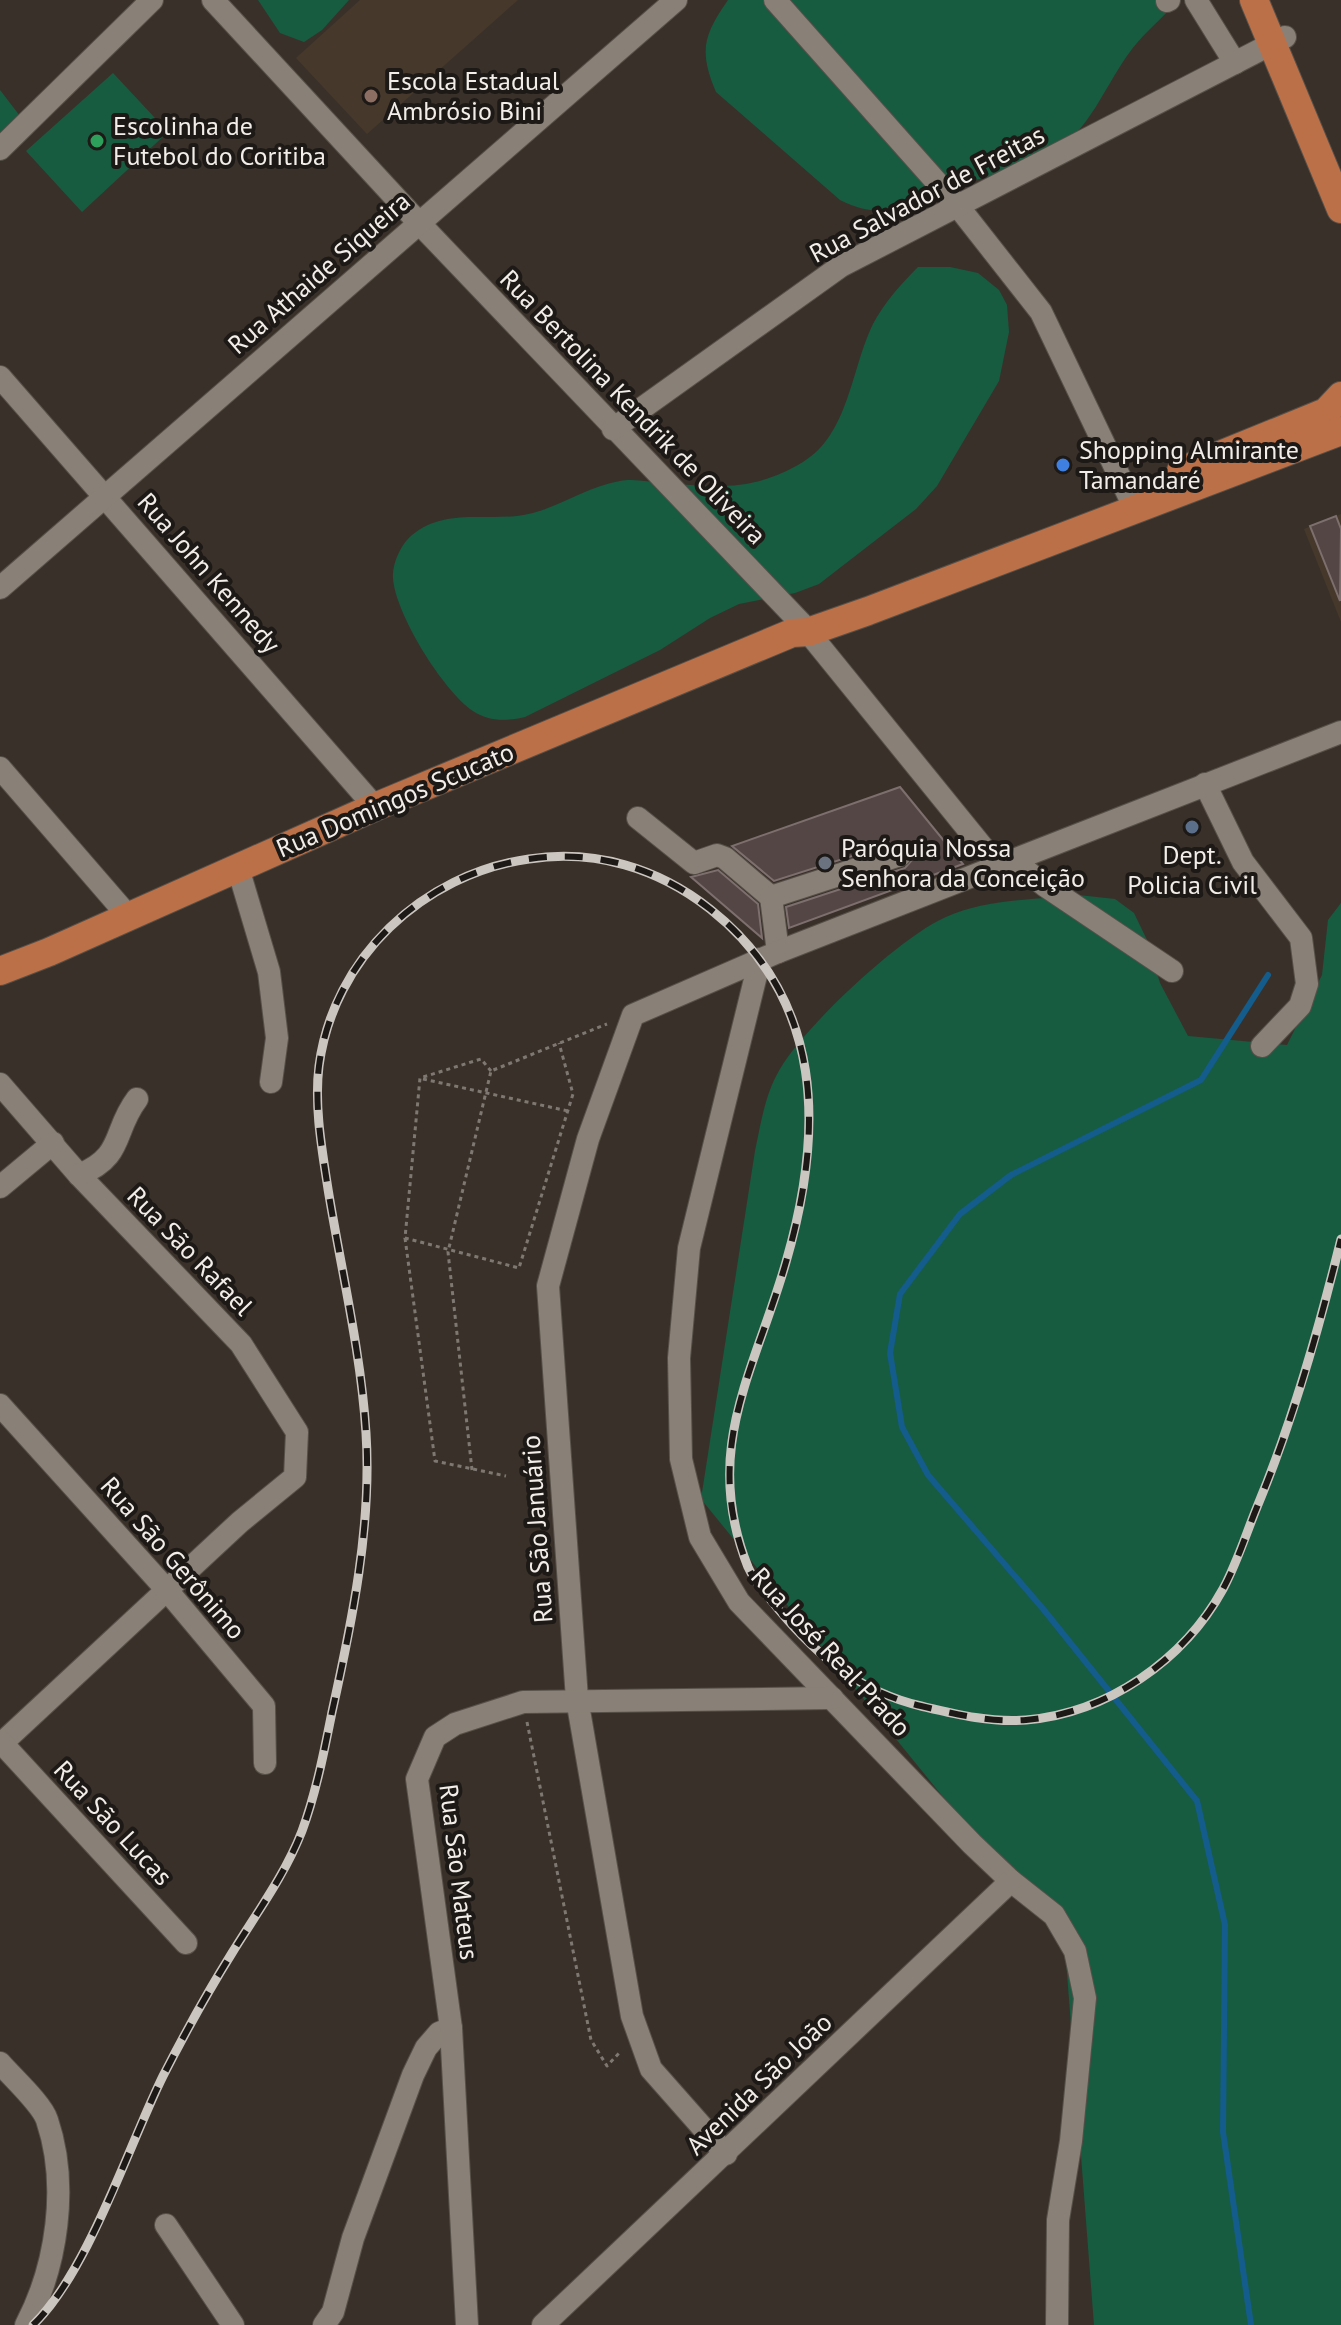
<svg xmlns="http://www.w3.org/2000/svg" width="1341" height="2325" viewBox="0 0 1341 2325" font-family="'PT Sans',sans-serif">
	<rect width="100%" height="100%" fill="#393129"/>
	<g fill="#46392c">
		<polygon points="360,0 518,0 367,134 296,58"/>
		<polygon points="1341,514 1341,622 1304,529"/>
	</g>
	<g fill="#175c41">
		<polygon points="258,0 349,0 322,30 304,42 280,33"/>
		<path d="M728,0H1178C1164,17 1145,32 1132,49C1105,84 1090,133 1049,155C1017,173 984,176 950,187C905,202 889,224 840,200L716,92C699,51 703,36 728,0Z"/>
		<polygon points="113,73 168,132 82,212 26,151"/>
		<polygon points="0,90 33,133 0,161"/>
		<path d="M918,267H950L978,273L999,290L1007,305L1009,332L999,381L937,486L916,509L819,584L795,593L739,604L710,618L660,650L525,717C507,721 489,722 473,711C443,691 395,613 393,578C392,564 401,544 412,535C444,509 480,520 517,516C554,512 584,487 620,481C633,478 649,482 662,483C717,487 753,492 803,462C849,434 851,369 873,324C884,303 901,284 918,267Z"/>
		<path d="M1078,895L1115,899L1134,913L1147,940L1160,983L1188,1036L1287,1045L1322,975L1328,920L1341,903V2325H1094L1065,1947L701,1499L755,1151C761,1123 765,1094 780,1069C805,1026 900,937 946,917C986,899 1035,900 1078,895Z"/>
	</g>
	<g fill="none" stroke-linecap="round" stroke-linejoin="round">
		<polyline stroke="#135c8c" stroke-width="6" points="1251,2325 1223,2132 1225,1925 1197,1801 1044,1610 928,1475 902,1427 890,1353 900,1294 960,1214 1011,1175 1201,1080 1268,975"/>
	</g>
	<g fill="#534644" stroke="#7d6f6d" stroke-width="2">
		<polygon points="1336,516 1341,529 1340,601 1310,526"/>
		<polygon points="900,787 963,864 789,928 786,907 905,868 913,859 910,845 896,842 774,881 732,846"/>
		<polygon points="718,870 758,904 762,938 691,877"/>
	</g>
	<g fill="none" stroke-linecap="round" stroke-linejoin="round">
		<g stroke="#575049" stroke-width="24">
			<g id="minor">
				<polyline points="213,0 419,223 800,622 997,865"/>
				<polyline points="775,0 957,205 1041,312 1135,509"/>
				<polyline points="1196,0 1235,63"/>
				<polyline points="1167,1 1169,0"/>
				<polyline points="0,149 152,0"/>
				<polyline points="0,377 375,807"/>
				<polyline points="613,429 841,266 1285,37"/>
				<polyline points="0,588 676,0"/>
				<polyline points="0,768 129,917"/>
				<polyline points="1205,784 1243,862 1301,938 1307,984 1300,1006 1262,1046"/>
				<polyline points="638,818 694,863 717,855 725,858 771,897"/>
				<polyline points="1012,859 1044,885 1172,971"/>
				<polyline points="238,868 269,972 277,1038 271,1082"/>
				<polyline points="778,952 771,897 900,855"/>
				<polyline points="760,959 689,1248 679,1358 681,1459 700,1537 739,1602 972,1844 1011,1881 1054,1915 1075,1951 1085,1998 1071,2141 1058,2220 1057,2325"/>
				<polyline points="0,1084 79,1175 241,1344 297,1432 295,1477 240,1522 0,1745"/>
				<path d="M79,1175C125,1156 112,1132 137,1099"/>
				<polyline points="0,1187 53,1143"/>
				<polyline points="0,1405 166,1589 264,1706 265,1763"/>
				<polyline points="0,1741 186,1943"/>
				<path d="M0,2063C12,2077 42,2104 47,2120C69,2185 57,2266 26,2325"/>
				<polyline points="726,2154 651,2069 632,2016 577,1699 548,1286 588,1139 633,1015 778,952 1341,732"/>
				<polyline points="166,2225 233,2325"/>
				<polyline points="324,2325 333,2312 353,2238 413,2075 426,2048 439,2033 451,2028"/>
				<polyline points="467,2325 451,2028 417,1779 435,1737 455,1724 523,1702 832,1698"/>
				<polyline points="543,2325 1011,1881"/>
			</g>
		</g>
		<g stroke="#575049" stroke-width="30">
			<g id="major">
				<polyline points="1254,0 1341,209"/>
				<polyline points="1181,471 1326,412 1341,396"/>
				<polyline points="0,971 49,952 375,807 792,633 808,632 868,611 1341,431"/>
			</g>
		</g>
		<g stroke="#7f7872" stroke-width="3" stroke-dasharray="4 4" stroke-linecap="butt">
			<polyline points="491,1071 481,1059 420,1078 405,1238 519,1268 573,1094 559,1043"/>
			<polyline points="423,1079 568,1111"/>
			<polyline points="405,1238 435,1461 506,1476"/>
			<polyline points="472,1470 448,1252 491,1071 607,1024"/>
			<polyline points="527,1722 591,2040 607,2066 621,2051"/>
		</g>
		<use href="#minor" stroke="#898077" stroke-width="22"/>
		<use href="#major" stroke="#bc7048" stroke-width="28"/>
		<g stroke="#ccc6c1" stroke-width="9">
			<path id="rail" d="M33,2325C88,2272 128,2147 163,2076C184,2035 207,1993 232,1953C256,1914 285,1875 302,1831C316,1793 324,1752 332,1712C352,1622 372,1525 366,1433C361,1352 341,1269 328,1189C322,1150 314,1106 319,1066C333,958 423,874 529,859C595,849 658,868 710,909C825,1000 824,1131 786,1262C755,1371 701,1449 748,1567C755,1583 768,1596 779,1610C818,1657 861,1692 921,1706C955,1714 991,1723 1026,1720C1108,1713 1184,1660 1223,1589C1237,1563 1246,1534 1257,1507C1293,1421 1319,1329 1341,1239"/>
		</g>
		<use href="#rail" stroke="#1d1916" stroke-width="6" stroke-dasharray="18" stroke-linecap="butt"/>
	</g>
	<circle fill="#8d6e63" stroke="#1d1916" stroke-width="3" cx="371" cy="96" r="8"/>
	<circle fill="#2e9e5b" stroke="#1d1916" stroke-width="3" cx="97" cy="141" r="8"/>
	<circle fill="#3f7fe0" stroke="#1d1916" stroke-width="3" cx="1063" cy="465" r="8"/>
	<circle fill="#5c6f8a" stroke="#1d1916" stroke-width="3" cx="1192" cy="827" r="8"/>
	<circle fill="#6b7280" stroke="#1d1916" stroke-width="3" cx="825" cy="863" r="8"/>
	<g text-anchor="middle" stroke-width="8" stroke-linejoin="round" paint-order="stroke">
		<g font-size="26" fill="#f2ede8" stroke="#1d1916" text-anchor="start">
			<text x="387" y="90">Escola Estadual<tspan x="387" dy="30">Ambrósio Bini</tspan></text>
			<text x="113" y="135">Escolinha de<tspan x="113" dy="30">Futebol do Coritiba</tspan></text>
			<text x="1079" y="459">Shopping Almirante<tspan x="1079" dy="30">Tamandaré</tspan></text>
			<text x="841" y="857">Paróquia Nossa<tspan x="841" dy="30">Senhora da Conceição</tspan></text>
			<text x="1192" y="864" text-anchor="middle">Dept.<tspan x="1192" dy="30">Policia Civil</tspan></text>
		</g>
		<g font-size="26" fill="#f2ede8" stroke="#1d1916">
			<text transform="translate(927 194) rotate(-28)" y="9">Rua Salvador de Freitas</text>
			<text transform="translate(319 273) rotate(-41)" y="9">Rua Athaide Siqueira</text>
			<text transform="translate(633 407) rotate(46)" y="9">Rua Bertolina Kendrik de Oliveira</text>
			<text transform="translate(209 573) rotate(49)" y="9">Rua John Kennedy</text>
			<text transform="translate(395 800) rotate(-23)" y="9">Rua Domingos Scucato</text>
			<text transform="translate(190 1251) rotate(46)" y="9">Rua São Rafael</text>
			<text transform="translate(537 1529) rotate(-94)" y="9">Rua São Januário</text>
			<text transform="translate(173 1558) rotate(49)" y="9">Rua São Gerônimo</text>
			<text transform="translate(831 1652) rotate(47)" y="9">Rua José Real Prado</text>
			<text transform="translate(113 1823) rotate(47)" y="9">Rua São Lucas</text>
			<text transform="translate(459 1872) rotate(83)" y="9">Rua São Mateus</text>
			<text transform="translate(759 2084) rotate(-44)" y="9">Avenida São João</text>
		</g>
	</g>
</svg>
